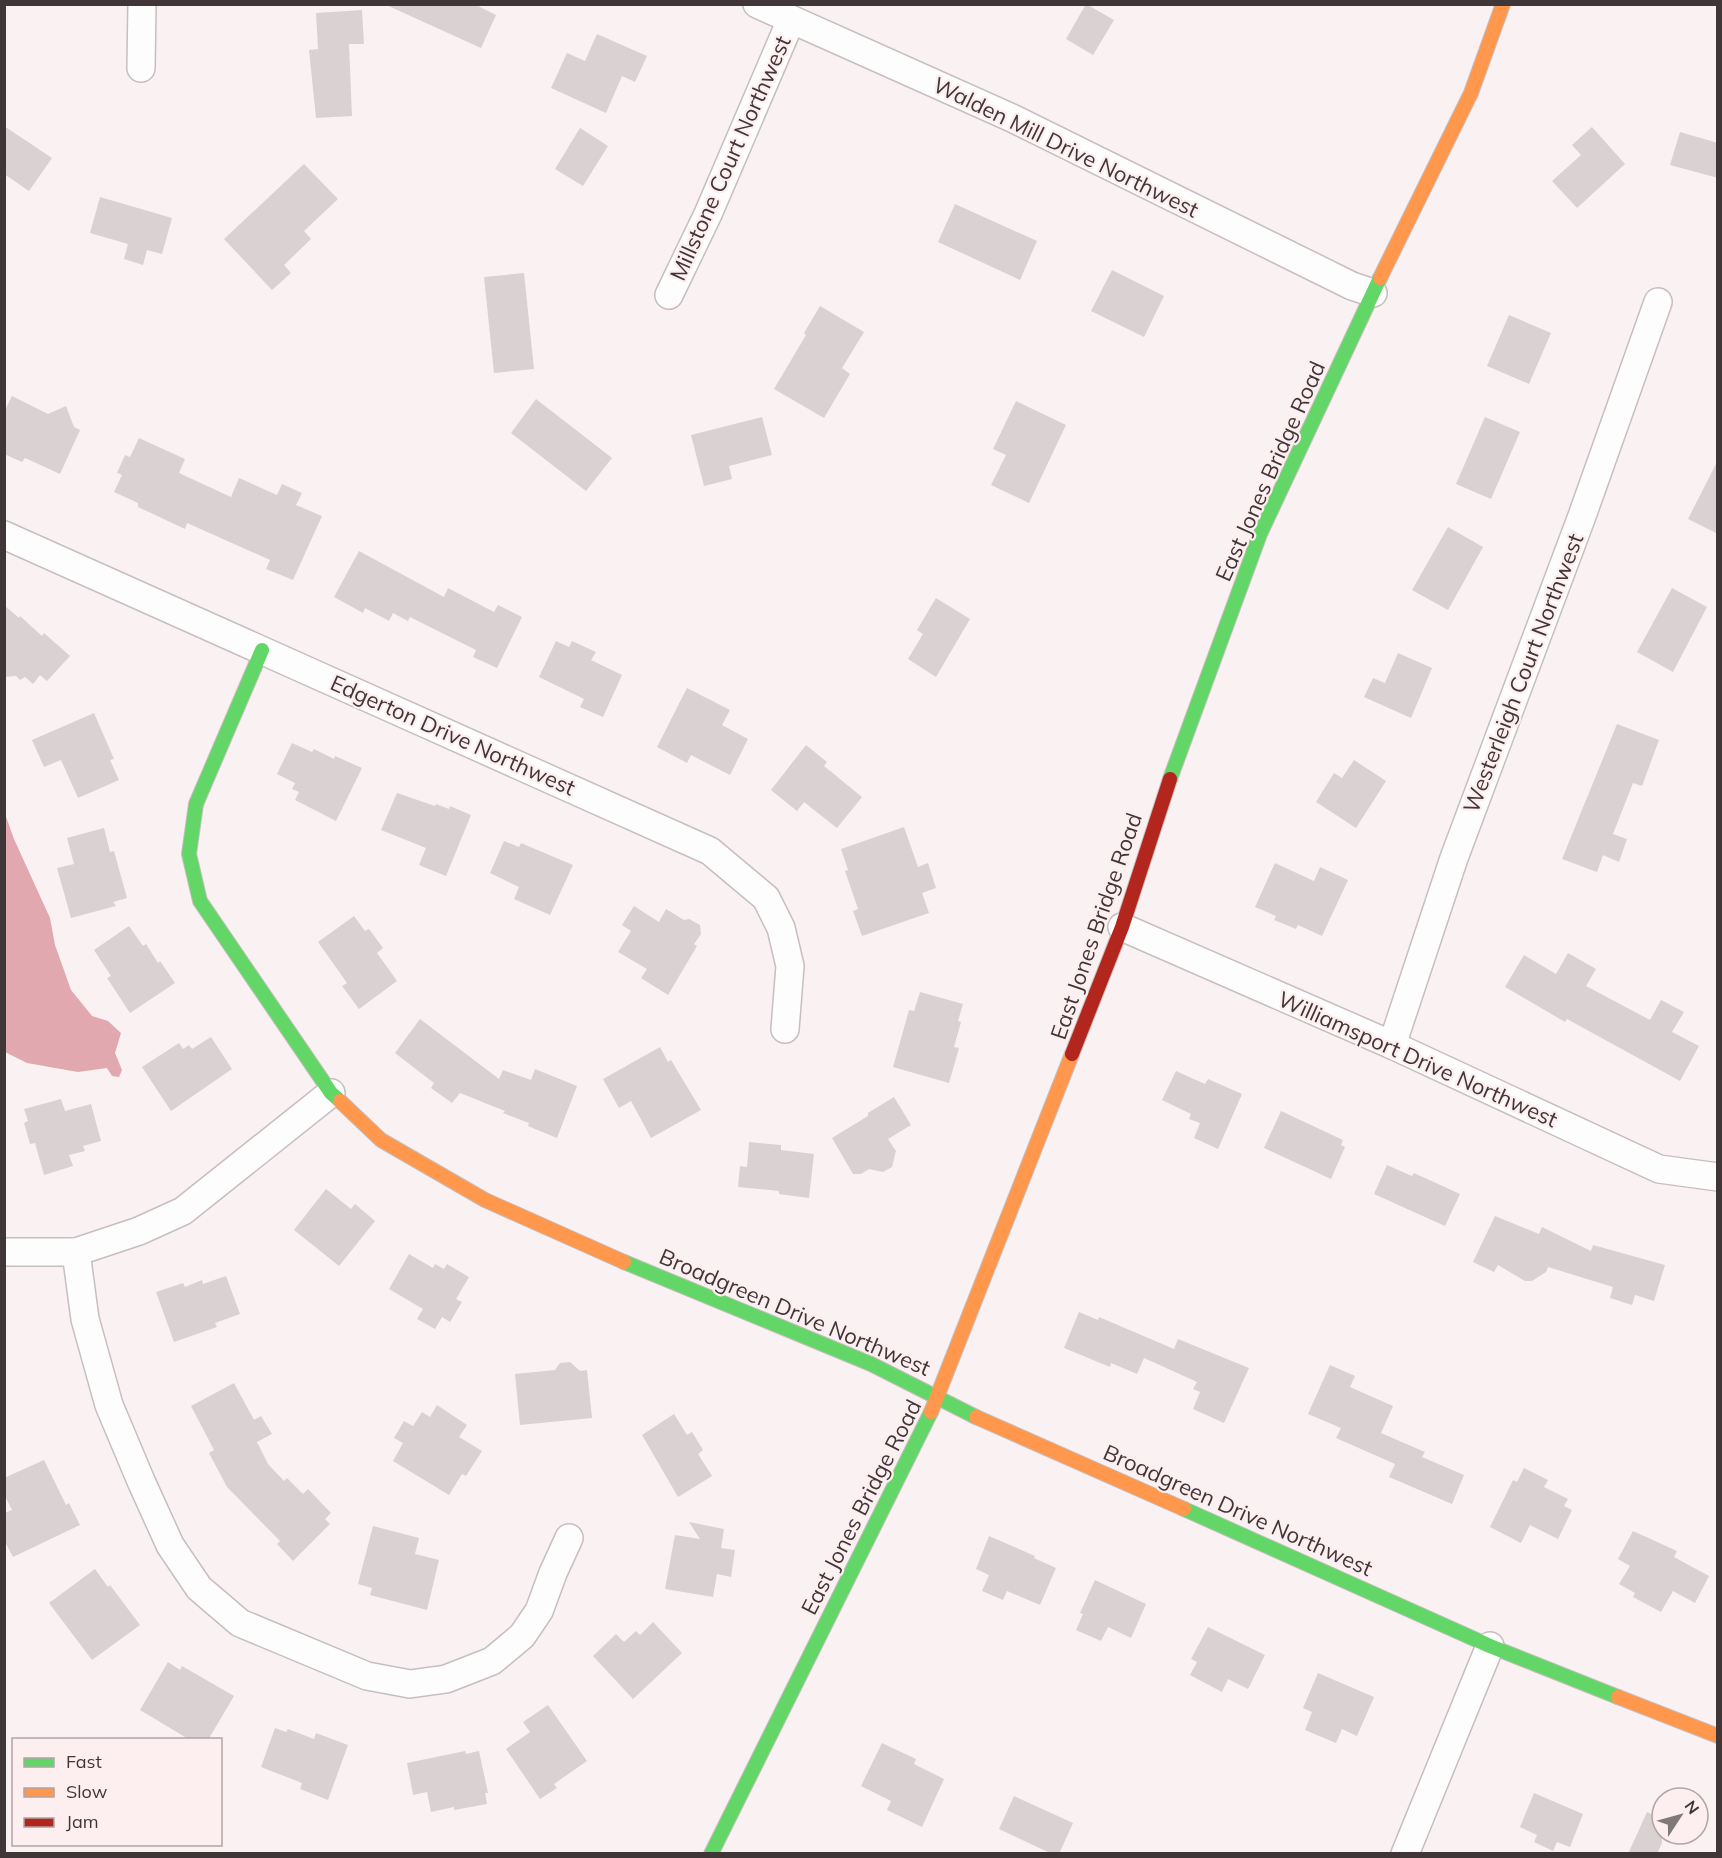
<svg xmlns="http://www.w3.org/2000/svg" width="1722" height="1858" viewBox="0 0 1722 1858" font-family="Mulish,sans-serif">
	<rect width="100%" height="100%" fill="#faf2f2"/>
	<polygon fill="#e1a8b0" points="4,811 14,839 50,918 55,945 71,990 92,1016 108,1021 121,1033 115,1053 122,1070 119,1077 112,1076 107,1068 78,1072 27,1063 5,1052"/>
	<g fill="#dad2d2">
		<polygon points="384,4 474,4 496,15 481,48"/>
		<polygon points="1086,4 1114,20 1093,55 1066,39"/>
		<polygon points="362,10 364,44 349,44 352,116 316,118 309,50 318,49 316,13"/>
		<polygon points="597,34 647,56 635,82 622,76 606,113 551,88 567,53 585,61"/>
		<polygon points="4,126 52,158 29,191 4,174"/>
		<polygon points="1592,127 1625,164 1577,208 1552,181 1581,155 1572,145"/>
		<polygon points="580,128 608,146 583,186 555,169"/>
		<polygon points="1680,132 1718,143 1718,178 1670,165"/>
		<polygon points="304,164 338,199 304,231 311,239 284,265 291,273 272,290 224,239"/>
		<polygon points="100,197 172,218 162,254 147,250 143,265 124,259 128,244 90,233"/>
		<polygon points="955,204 1037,241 1020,280 938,242"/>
		<polygon points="1112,270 1164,296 1144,337 1091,311"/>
		<polygon points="524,273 534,369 494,373 484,277"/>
		<polygon points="820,306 864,332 842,368 850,374 824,418 774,389 806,335 804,333"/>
		<polygon points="1509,315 1551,333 1529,384 1487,366"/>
		<polygon points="12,396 48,414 66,406 74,427 80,430 60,474 25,458 22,462 4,454 4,412"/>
		<polygon points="536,399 612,458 586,491 511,433"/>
		<polygon points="1016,401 1066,425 1029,503 991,485 1006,455 993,449"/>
		<polygon points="762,417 772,455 729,466 732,479 704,486 691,435"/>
		<polygon points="1485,417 1520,432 1491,499 1456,484"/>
		<polygon points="139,438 185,459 179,473 231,497 239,478 277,495 282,484 302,493 296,505 322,516 293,580 266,569 270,560 187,523 185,529 138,507 138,503 114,492 122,475 117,473 125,455 130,457"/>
		<polygon points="1718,460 1718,534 1688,519"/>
		<polygon points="1448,527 1483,547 1448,610 1412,590"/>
		<polygon points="359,551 444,597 448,588 494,612 498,605 522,617 497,668 473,657 476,650 410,617 408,621 393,613 389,621 365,608 363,613 334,597"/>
		<polygon points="1672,588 1707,607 1673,672 1637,652"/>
		<polygon points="936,598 970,619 936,677 908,659 923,634 917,630"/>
		<polygon points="4,605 19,618 20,616 42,636 44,633 70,656 47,681 40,675 33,684 25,677 20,680 16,676 4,677"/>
		<polygon points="556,641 569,647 572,641 596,652 591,660 622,675 603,717 580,707 584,699 539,677"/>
		<polygon points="1398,653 1432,668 1411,718 1364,697 1373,678 1385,683"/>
		<polygon points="687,688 730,710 722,725 748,739 730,775 691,755 687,763 657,747"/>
		<polygon points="94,713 114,759 110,760 119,780 78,798 61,760 44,767 32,740"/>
		<polygon points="1617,724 1659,740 1642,786 1633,783 1613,834 1627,839 1619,862 1603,855 1597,872 1562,859"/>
		<polygon points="292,743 312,752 314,749 334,759 335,756 362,768 336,821 295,800 299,792 292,789 295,783 277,774"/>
		<polygon points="806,745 827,762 824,766 862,797 837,828 804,802 797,811 771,790"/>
		<polygon points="1354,760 1386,781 1356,828 1316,802 1334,773 1342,778"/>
		<polygon points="397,793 435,806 436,804 449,809 450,806 471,815 446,876 419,865 426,848 381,830"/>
		<polygon points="904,827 918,867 928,863 936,888 922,893 929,913 862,936 853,911 858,909 845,871 848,870 841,849"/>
		<polygon points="104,828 110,852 114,851 127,898 113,902 116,906 71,918 57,868 74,864 67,838"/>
		<polygon points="504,841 519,847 521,843 573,865 550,915 514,899 519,887 490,873"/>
		<polygon points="1275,863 1314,881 1320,867 1348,880 1322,936 1298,925 1296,929 1274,920 1276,916 1255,907"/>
		<polygon points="634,906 659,922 666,909 684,920 689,919 700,925 701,934 694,944 697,946 668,995 641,978 647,969 618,952 631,931 622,925"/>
		<polygon points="354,916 365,931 369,929 383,948 377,953 397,981 359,1009 342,986 347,983 318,942"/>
		<polygon points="129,926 143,946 146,944 158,963 160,961 175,983 130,1013 107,978 111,976 94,950"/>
		<polygon points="1568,953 1596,969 1586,986 1650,1020 1661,1000 1684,1012 1672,1032 1699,1046 1680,1081 1567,1019 1565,1022 1505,987 1524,955 1556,974"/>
		<polygon points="920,992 963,1004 958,1021 961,1022 954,1047 959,1048 949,1083 893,1067 909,1010 914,1011"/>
		<polygon points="420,1019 499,1079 503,1070 531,1080 535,1069 577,1086 557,1138 528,1126 529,1123 503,1113 505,1111 460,1093 452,1103 431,1088 434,1083 395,1053"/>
		<polygon points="211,1037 232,1069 171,1111 142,1067 179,1043 183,1049 189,1045 192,1049"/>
		<polygon points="660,1047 668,1062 671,1060 701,1110 651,1138 631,1101 619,1108 603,1079"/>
		<polygon points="1176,1071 1205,1084 1208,1079 1242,1094 1218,1149 1194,1138 1200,1123 1189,1119 1191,1114 1162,1100"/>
		<polygon points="894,1097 911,1125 888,1139 896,1151 892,1167 883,1172 869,1169 861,1174 853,1174 832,1138 868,1116 868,1113"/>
		<polygon points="61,1099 65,1111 91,1104 101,1141 83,1146 85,1151 69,1155 73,1166 44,1175 35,1143 30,1144 24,1123 28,1121 24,1109"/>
		<polygon points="1281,1111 1343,1140 1341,1145 1345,1147 1331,1179 1264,1148"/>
		<polygon points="749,1142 781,1145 781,1150 814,1154 809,1198 779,1194 779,1191 738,1187 740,1166 747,1167"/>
		<polygon points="1387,1165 1412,1176 1414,1173 1460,1194 1445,1226 1374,1194"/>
		<polygon points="326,1189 351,1209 355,1204 375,1221 339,1266 294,1230"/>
		<polygon points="1495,1216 1539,1234 1542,1227 1591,1251 1593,1245 1665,1265 1654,1301 1635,1295 1632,1305 1610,1298 1613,1287 1548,1267 1546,1272 1532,1281 1525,1281 1498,1265 1494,1272 1473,1262"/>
		<polygon points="409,1254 433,1268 435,1264 444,1269 447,1264 469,1277 456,1299 462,1302 450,1322 442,1317 435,1329 417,1319 423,1309 389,1289"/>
		<polygon points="226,1276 240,1314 215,1323 217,1327 174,1342 156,1292 183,1283 185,1287 202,1280 203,1284"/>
		<polygon points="1079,1312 1098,1320 1099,1317 1174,1349 1178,1339 1249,1368 1224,1423 1193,1409 1200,1392 1193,1389 1197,1382 1144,1358 1137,1374 1111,1363 1110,1367 1064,1348"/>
		<polygon points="570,1362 580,1371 587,1370 592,1418 520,1425 515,1374 555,1370 560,1363"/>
		<polygon points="1330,1365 1355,1376 1350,1387 1393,1406 1381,1433 1425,1452 1422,1457 1464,1475 1452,1504 1389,1477 1395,1464 1336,1438 1341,1428 1308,1414"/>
		<polygon points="234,1383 254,1420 261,1416 272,1434 257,1442 268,1464 284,1481 287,1478 303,1494 308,1489 331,1513 325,1519 330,1524 293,1561 277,1544 280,1541 227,1487 209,1453 214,1450 191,1406"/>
		<polygon points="437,1405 467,1425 459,1437 482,1451 466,1476 462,1474 449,1495 393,1461 403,1443 394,1438 404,1421 413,1426 422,1412 430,1417"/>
		<polygon points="674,1414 687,1435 692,1432 703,1450 698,1454 712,1476 678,1497 642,1435"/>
		<polygon points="44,1460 66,1505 69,1503 80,1525 13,1557 4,1540 4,1513 12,1510 4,1494 4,1478"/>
		<polygon points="1524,1468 1548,1480 1544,1487 1568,1499 1564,1506 1572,1510 1558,1539 1530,1525 1521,1543 1490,1527 1513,1480 1517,1482"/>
		<polygon points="689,1522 724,1529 721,1548 735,1550 731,1577 717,1574 713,1597 665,1589 675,1535 700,1539"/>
		<polygon points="373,1526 419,1538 415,1554 439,1560 427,1610 370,1595 372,1588 358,1584"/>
		<polygon points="1633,1531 1677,1551 1674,1557 1709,1576 1695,1603 1673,1591 1661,1612 1633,1597 1635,1593 1619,1584 1630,1566 1618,1559"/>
		<polygon points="989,1536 1035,1556 1034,1558 1056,1568 1040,1605 1007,1591 1003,1600 982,1591 989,1575 976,1569"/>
		<polygon points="95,1569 108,1587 110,1585 140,1625 92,1660 49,1603"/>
		<polygon points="1095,1580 1146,1604 1131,1638 1108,1627 1101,1641 1076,1630 1083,1614 1080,1613"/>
		<polygon points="653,1622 682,1653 633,1699 593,1656 616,1634 624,1642 636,1631 640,1635"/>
		<polygon points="1208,1627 1265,1655 1248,1689 1228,1679 1222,1692 1190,1675 1197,1662 1191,1659"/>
		<polygon points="168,1662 180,1670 182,1666 234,1696 208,1740 190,1740 140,1710"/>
		<polygon points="1318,1673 1374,1697 1357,1736 1342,1729 1336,1743 1305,1730 1312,1712 1303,1708"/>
		<polygon points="548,1705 587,1761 554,1784 557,1788 540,1799 506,1749 530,1732 523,1722"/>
		<polygon points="275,1728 286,1732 288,1729 314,1739 316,1733 348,1745 328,1800 300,1789 302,1783 261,1767"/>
		<polygon points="882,1743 916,1759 914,1764 944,1779 922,1827 887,1810 891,1801 861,1786"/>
		<polygon points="465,1751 466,1754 479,1751 488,1793 485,1793 487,1804 454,1810 454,1807 431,1812 427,1792 413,1795 407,1763"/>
		<polygon points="1534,1793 1583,1814 1570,1847 1557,1842 1553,1851 1534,1842 1537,1835 1520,1827"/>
		<polygon points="1014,1796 1073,1823 1059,1854 1052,1854 999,1829"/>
		<polygon points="1647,1812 1662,1819 1662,1843 1657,1854 1628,1854"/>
	</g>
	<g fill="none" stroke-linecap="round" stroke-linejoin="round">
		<g stroke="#c7bebf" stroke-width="30">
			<g id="street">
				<polyline points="757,4 1012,118 1352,286 1373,293"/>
				<polyline points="141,68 142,4"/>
				<polyline points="669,295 708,214 791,20"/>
				<polyline points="4,535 710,851 766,898 781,928 790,966 785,1029"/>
				<polyline points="1122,927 1392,1045 1659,1169 1718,1177"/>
				<polyline points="1392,1045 1454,858 1582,516 1658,302"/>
				<polyline points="4,1252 76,1252 139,1231 183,1211 331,1093"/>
				<polyline points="76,1252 85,1319 109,1405 141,1481 170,1545 199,1588 240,1623 367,1676 410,1684 446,1679 492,1661 522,1636 539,1611 553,1573 569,1538"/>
				<polyline points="1405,1854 1490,1646"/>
			</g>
		</g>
		<g stroke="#c7bebf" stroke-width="16">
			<g id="fast">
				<polyline points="262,650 196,804 189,854 200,901 331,1093 340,1101"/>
				<polyline points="1170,779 1260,534 1380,278"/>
				<polyline points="624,1262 871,1364 976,1417"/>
				<polyline points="1184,1509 1490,1646 1618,1697"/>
				<polyline points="711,1854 931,1412"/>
			</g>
		</g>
		<g stroke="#c7bebf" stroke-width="16">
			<g id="slow">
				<polyline points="1380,278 1471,93 1503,4"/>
				<polyline points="340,1101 381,1140 485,1200 624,1262"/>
				<polyline points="931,1412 1072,1054"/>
				<polyline points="976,1417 1184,1509"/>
				<polyline points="1618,1697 1718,1736"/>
			</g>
		</g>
		<g stroke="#c7bebf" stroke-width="16">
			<polyline id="jam" points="1072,1054 1122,927 1170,779"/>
		</g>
		<use href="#street" stroke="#fefdfd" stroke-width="27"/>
		<use href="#fast" stroke="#63d668" stroke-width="14"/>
		<use href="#slow" stroke="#ff974d" stroke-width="14"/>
		<use href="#jam" stroke="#b3261e" stroke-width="14"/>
	</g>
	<g text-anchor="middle" stroke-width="4.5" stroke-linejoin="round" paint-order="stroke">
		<g font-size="22" fill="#403638" stroke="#fdeeef">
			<text transform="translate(1066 147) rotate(26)" y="8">Walden Mill Drive Northwest</text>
			<text transform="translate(730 158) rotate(-66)" y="8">Millstone Court Northwest</text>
			<text transform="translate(1270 471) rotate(-66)" y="8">East Jones Bridge Road</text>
			<text transform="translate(1523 673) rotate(-69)" y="8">Westerleigh Court Northwest</text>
			<text transform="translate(453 735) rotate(24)" y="8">Edgerton Drive Northwest</text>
			<text transform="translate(1096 926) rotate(-71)" y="8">East Jones Bridge Road</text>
			<text transform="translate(1418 1059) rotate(24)" y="8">Williamsport Drive Northwest</text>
			<text transform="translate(795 1312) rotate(23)" y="8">Broadgreen Drive Northwest</text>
			<text transform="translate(861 1507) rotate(-63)" y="8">East Jones Bridge Road</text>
			<text transform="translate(1238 1510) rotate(24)" y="8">Broadgreen Drive Northwest</text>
		</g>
	</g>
	<rect width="1722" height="1858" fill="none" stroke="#403638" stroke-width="12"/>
	<rect x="12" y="1738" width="210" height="108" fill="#fdeeef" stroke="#b1a4a6" stroke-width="1.5"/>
	<rect x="24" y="1758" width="30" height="9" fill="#63d668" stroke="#b1a4a6" stroke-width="1.5"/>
	<text x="66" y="1768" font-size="18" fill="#403638">Fast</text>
	<rect x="24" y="1788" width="30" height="9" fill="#ff974d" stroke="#b1a4a6" stroke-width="1.5"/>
	<text x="66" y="1798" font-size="18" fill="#403638">Slow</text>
	<rect x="24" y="1818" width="30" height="9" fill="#b3261e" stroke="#b1a4a6" stroke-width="1.5"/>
	<text x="66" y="1828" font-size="18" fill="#403638">Jam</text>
	<g transform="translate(1680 1816) rotate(54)"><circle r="28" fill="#fdeeef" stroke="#b1a4a6" stroke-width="1.5"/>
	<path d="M0-4.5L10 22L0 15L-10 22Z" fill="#817879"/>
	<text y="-9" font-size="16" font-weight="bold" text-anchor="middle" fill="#403638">N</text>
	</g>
</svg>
